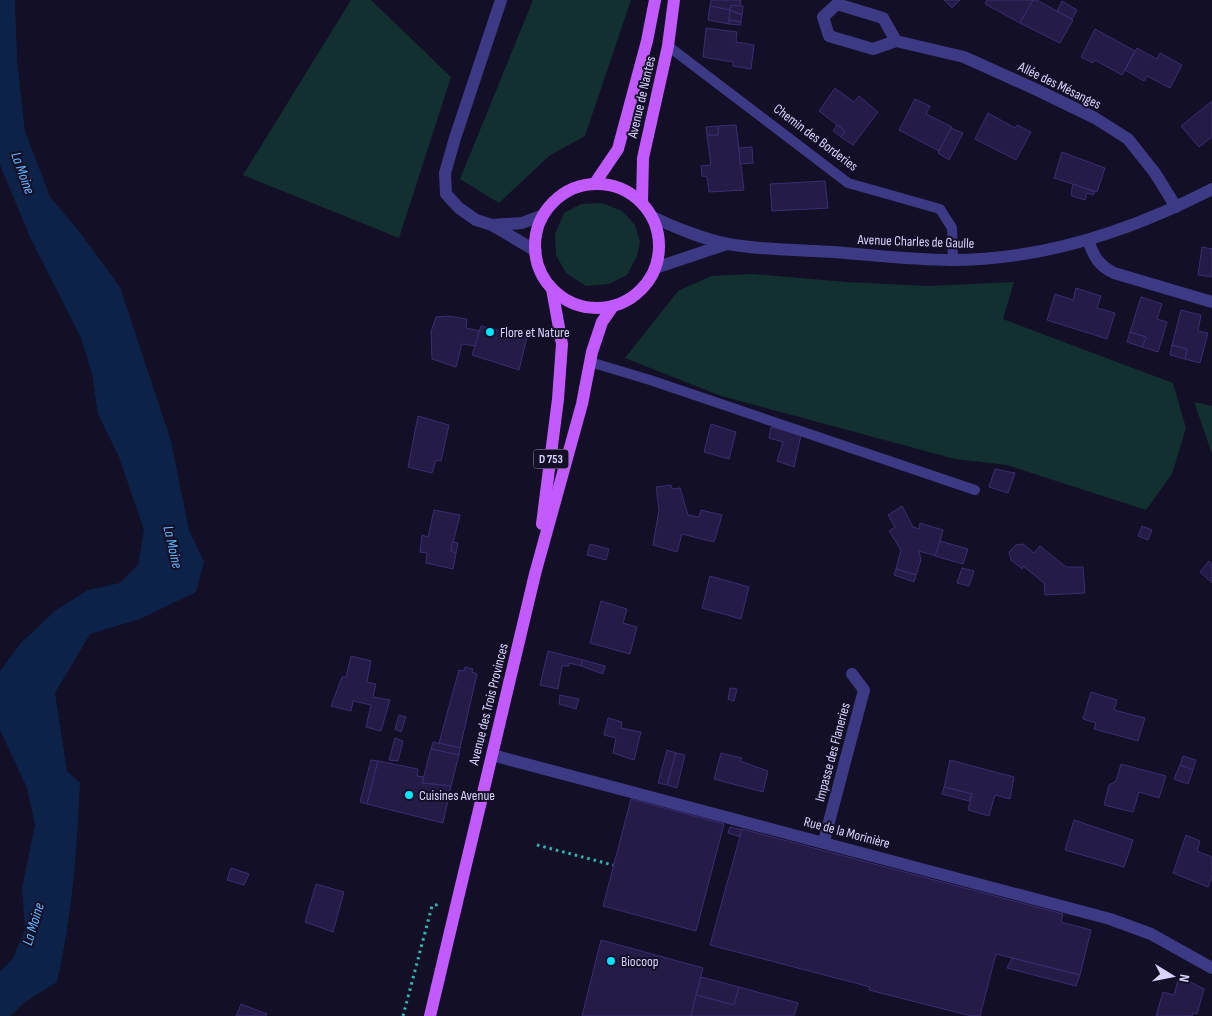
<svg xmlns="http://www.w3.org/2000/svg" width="1212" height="1016" viewBox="0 0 1212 1016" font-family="'Sofia Sans Condensed',sans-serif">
	<rect width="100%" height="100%" fill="#130f26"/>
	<g fill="#12302f">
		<polygon points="351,0 371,0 451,77 399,238 243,175"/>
		<polygon points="533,0 631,0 585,136 549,156 499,203 460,179"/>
		<polygon points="602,203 622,211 635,225 640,242 637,256 627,275 609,284 586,286 566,273 556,255 555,234 564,213 581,204"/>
		<polygon points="753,274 846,282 928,286 1014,282 1003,319 1173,383 1186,428 1172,474 1146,510 1007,465 955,459 721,396 625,358 678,291 711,276"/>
		<polygon points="1194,402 1212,406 1212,454"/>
	</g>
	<path fill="#0c2248" d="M0,0H15L17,60L25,131L50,197L75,226L120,287L171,441L189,530L204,562L196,592L140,619L90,634L55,693L67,771L80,783C77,850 72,917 57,982L25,1002L10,1016H0V972L13,958L25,930L22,888L35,825L27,788L0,730V671L21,643L55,611L88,590L120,583L138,565L144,530L119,457L98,414L92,374L81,338L30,237L0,165Z"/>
	<g fill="#241b47" stroke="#3b2d73">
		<polygon points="711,0 741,0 740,6 731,5 730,10 710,6"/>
		<polygon points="944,0 960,0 952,8"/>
		<polygon points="987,0 1033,0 1020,23 985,4"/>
		<polygon points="1033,0 1037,0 1073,20 1060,43 1020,23"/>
		<polygon points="1062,1 1077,10 1072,19 1057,11"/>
		<polygon points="731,5 743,6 742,15 730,10"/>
		<polygon points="710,6 730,10 729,24 708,20"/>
		<polygon points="730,10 742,15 741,22 729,20"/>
		<polygon points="729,20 741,22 741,25 729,24"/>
		<polygon points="706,28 737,32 736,42 754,45 751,69 733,66 733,62 703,57"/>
		<polygon points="1095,29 1135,51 1122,75 1095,60 1093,63 1081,57"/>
		<polygon points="1137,48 1157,59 1160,53 1182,65 1170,88 1147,76 1144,81 1125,70"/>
		<polygon points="835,88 854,102 859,96 878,112 853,145 841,137 845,131 819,111"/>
		<polygon points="915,99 930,106 926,114 952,127 939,151 899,130"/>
		<polygon points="1212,101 1212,137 1199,147 1181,126"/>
		<polygon points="988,113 1015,128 1017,125 1031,132 1016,160 975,139"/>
		<polygon points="736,125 744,190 709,192 707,177 702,176 701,166 711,165 707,135 718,135 718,126"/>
		<polygon points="837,125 845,131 841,137 833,131"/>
		<polygon points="718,126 718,135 707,135 706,127"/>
		<polygon points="951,128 963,133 949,160 938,153"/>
		<polygon points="752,147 753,163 740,164 739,148"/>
		<polygon points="1062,152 1105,168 1097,192 1054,178"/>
		<polygon points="825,181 828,208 772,211 770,184"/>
		<polygon points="1073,184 1095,192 1093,195 1087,193 1085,200 1072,196 1071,193"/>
		<polygon points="1202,247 1212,249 1212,277 1198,275"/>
		<polygon points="1076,288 1101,296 1097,308 1115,313 1107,339 1047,320 1055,294 1073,300"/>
		<polygon points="1141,297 1162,304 1157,319 1167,322 1158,352 1142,347 1146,337 1130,332"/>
		<polygon points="1181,310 1201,315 1198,331 1208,333 1200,363 1185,359 1187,349 1172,345"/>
		<polygon points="448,316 467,319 466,328 480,331 475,346 462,344 456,367 432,359 431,332 436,317"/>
		<polygon points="481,326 527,337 519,370 472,355"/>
		<polygon points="1130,332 1146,337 1142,347 1127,342"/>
		<polygon points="1172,345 1187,349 1185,359 1170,355"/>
		<polygon points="418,416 449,425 441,461 436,460 432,473 408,467"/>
		<polygon points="711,424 736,432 729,459 704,452"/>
		<polygon points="771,427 801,435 794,467 777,461 783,442 769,438"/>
		<polygon points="995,469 1015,473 1008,493 989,487"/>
		<polygon points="671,485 672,489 680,488 688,515 699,517 701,510 722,515 714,542 682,534 677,552 653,545 659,510 656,487"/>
		<polygon points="902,506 913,527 919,529 920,523 943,530 936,556 919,551 921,560 916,575 896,569 901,550 889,531 895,527 888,515"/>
		<polygon points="434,510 460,515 451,551 456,553 453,569 426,563 427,553 420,552 422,535 428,537"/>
		<polygon points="1142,526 1152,530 1148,540 1138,536"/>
		<polygon points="940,541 968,549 963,564 935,556"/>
		<polygon points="452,542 458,543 456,553 451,551"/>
		<polygon points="590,544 609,549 606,560 587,555"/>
		<polygon points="1023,544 1034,553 1040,546 1066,567 1083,567 1085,593 1045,595 1044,583 1023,566 1022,569 1011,560 1009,552 1016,545"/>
		<polygon points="1209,561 1212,564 1212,583 1200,572"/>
		<polygon points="962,568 974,571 969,586 957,583"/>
		<polygon points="896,569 916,575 914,582 894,575"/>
		<polygon points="710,576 749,587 741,619 702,608"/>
		<polygon points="601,601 627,609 623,623 637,627 630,654 590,643"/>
		<polygon points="548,651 583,660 581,666 569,663 569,666 562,666 558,689 540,685"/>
		<polygon points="351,656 371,661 367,682 376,684 373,697 390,700 381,731 366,727 371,705 353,701 351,711 331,706 342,677 346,677"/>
		<polygon points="583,660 605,666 603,674 581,666"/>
		<polygon points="465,667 473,669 472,672 477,674 460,748 439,743 459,670 464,671"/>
		<polygon points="730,688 737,689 734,701 728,699"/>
		<polygon points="1091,692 1117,700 1114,710 1145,718 1138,741 1094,729 1096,723 1083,719"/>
		<polygon points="560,695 579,699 576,709 559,704"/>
		<polygon points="399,715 406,717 401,732 395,729"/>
		<polygon points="608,718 622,722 621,728 641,732 634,760 613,753 616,738 604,735"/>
		<polygon points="395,738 403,741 398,761 389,760"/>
		<polygon points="433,742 460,748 459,755 431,749"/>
		<polygon points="431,749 459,755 451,786 422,783"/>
		<polygon points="667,750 676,753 667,785 658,783"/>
		<polygon points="676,753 685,755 677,788 667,785"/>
		<polygon points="721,753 742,758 740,761 768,771 763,792 714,779"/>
		<polygon points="1183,756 1196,760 1193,770 1180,765"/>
		<polygon points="371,760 378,761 367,804 360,802"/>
		<polygon points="950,760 1014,777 1010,799 995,795 989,816 968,810 972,794 944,787"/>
		<polygon points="378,761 418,769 417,776 424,777 422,783 451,786 443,823 367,804"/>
		<polygon points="1121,764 1166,776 1159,798 1139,792 1133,812 1104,805 1109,785 1116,781"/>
		<polygon points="1180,765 1193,770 1188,784 1174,779"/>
		<polygon points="944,787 972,794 969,801 942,794"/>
		<polygon points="631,799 724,824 696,931 603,906"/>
		<polygon points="1074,820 1133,840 1124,867 1065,850"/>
		<polygon points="730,827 743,830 741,837 728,833"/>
		<polygon points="742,829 1063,914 1061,922 1091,930 1080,975 996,954 980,1016 971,1016 869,990 870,987 710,945"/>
		<polygon points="1186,835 1200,841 1197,851 1212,857 1212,876 1208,887 1173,873"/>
		<polygon points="231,868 249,874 244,885 227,880"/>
		<polygon points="316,884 344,892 333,932 305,922"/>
		<polygon points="601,940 703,968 691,1016 582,1016"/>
		<polygon points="1012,958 1080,975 1076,986 1007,968"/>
		<polygon points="1179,976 1204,989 1197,1014 1193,1013 1192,1016 1156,1016 1163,992 1174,995"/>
		<polygon points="701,977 739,987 734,1005 696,995"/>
		<polygon points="739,987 798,1003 794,1016 691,1016 696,995 734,1005"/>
		<polygon points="241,1004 267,1014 266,1016 236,1016"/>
	</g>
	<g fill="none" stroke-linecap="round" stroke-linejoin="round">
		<g stroke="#2fb8b0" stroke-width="3" stroke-dasharray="2.5 4" stroke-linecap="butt">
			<polyline points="537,845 613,865"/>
			<polyline points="403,1016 432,906 440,904"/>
		</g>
		<g stroke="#3d3a85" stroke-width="10">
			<polyline points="668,46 848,183 940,209 952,228 953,260"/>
			<polyline points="590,362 650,380 975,490"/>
		</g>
		<g stroke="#3d3a85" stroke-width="12">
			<polyline points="501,0 455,138 445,173 446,194 459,208 476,220 492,225 536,251"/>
			<polyline points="896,41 883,18 837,4 823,17 829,36 873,49 896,41 964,57 1035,89 1095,118 1128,139 1155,173 1176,207"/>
			<polyline points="492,225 522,223 543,215"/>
			<path d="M1088,240C1094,257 1098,265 1114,273L1212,302"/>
			<polyline points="492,755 1110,919 1151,934 1212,968"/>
			<polyline points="824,841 864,690 852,674"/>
		</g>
		<g stroke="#3d3a85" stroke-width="12">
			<path d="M653,217C673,227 706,240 728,244C762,250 799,250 834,252C873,255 912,260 951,260C1043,260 1131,231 1212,189"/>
			<polyline points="655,268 727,244"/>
		</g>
		<g stroke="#c25bff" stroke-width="12">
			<polyline points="595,183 618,149 647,41 655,0"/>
			<circle cx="597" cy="246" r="62"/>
			<polyline points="642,202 643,158 668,46 674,0"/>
			<polyline points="542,524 558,399 562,344 552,289"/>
			<polyline points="430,1016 535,574 582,404 592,352 602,322 613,306"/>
		</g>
	</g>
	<g fill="#00e5ff" stroke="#130f26" stroke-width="2">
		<circle cx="490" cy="332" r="5"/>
		<circle cx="409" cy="795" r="5"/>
		<circle cx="611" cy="961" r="5"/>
	</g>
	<g text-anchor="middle" stroke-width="4" stroke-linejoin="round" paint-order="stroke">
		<rect fill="#130f26" stroke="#9e99be" stroke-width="1" x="533.5" y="449.5" width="35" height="19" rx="4"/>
		<g font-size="12" font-weight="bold" fill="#d9d4ff">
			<text x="551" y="463">D 753</text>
		</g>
		<g font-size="14" fill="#d9d4ff" stroke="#130f26">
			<text transform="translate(1060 85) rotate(26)" y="5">Allée des Mésanges</text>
			<text transform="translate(641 97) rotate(-77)" y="5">Avenue de Nantes</text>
			<text transform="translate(816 137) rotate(37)" y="5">Chemin des Borderies</text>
			<text transform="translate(916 241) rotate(2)" y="5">Avenue Charles de Gaulle</text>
			<text transform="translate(488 704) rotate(-76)" y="5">Avenue des Trois Provinces</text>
			<text transform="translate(832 752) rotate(-75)" y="5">Impasse des Flaneries</text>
			<text transform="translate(847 832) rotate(15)" y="5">Rue de la Morinière</text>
		</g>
		<g font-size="14" fill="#d9d4ff" stroke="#130f26" text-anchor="start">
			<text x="500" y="337">Flore et Nature</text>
			<text x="419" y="800">Cuisines Avenue</text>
			<text x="621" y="966">Biocoop</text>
		</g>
		<g font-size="15" font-style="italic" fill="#62b6ff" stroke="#130f26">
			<text transform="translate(23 173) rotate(70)" y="5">La Moine</text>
			<text transform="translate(173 547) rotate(77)" y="5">La Moine</text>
			<text transform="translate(33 924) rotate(-73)" y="5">La Moine</text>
		</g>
	</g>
	<g transform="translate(1172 976) rotate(100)" stroke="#130f26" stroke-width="4" paint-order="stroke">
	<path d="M0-4L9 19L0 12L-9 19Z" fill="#d9d4ff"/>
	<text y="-8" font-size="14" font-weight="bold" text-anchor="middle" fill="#d9d4ff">N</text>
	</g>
</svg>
